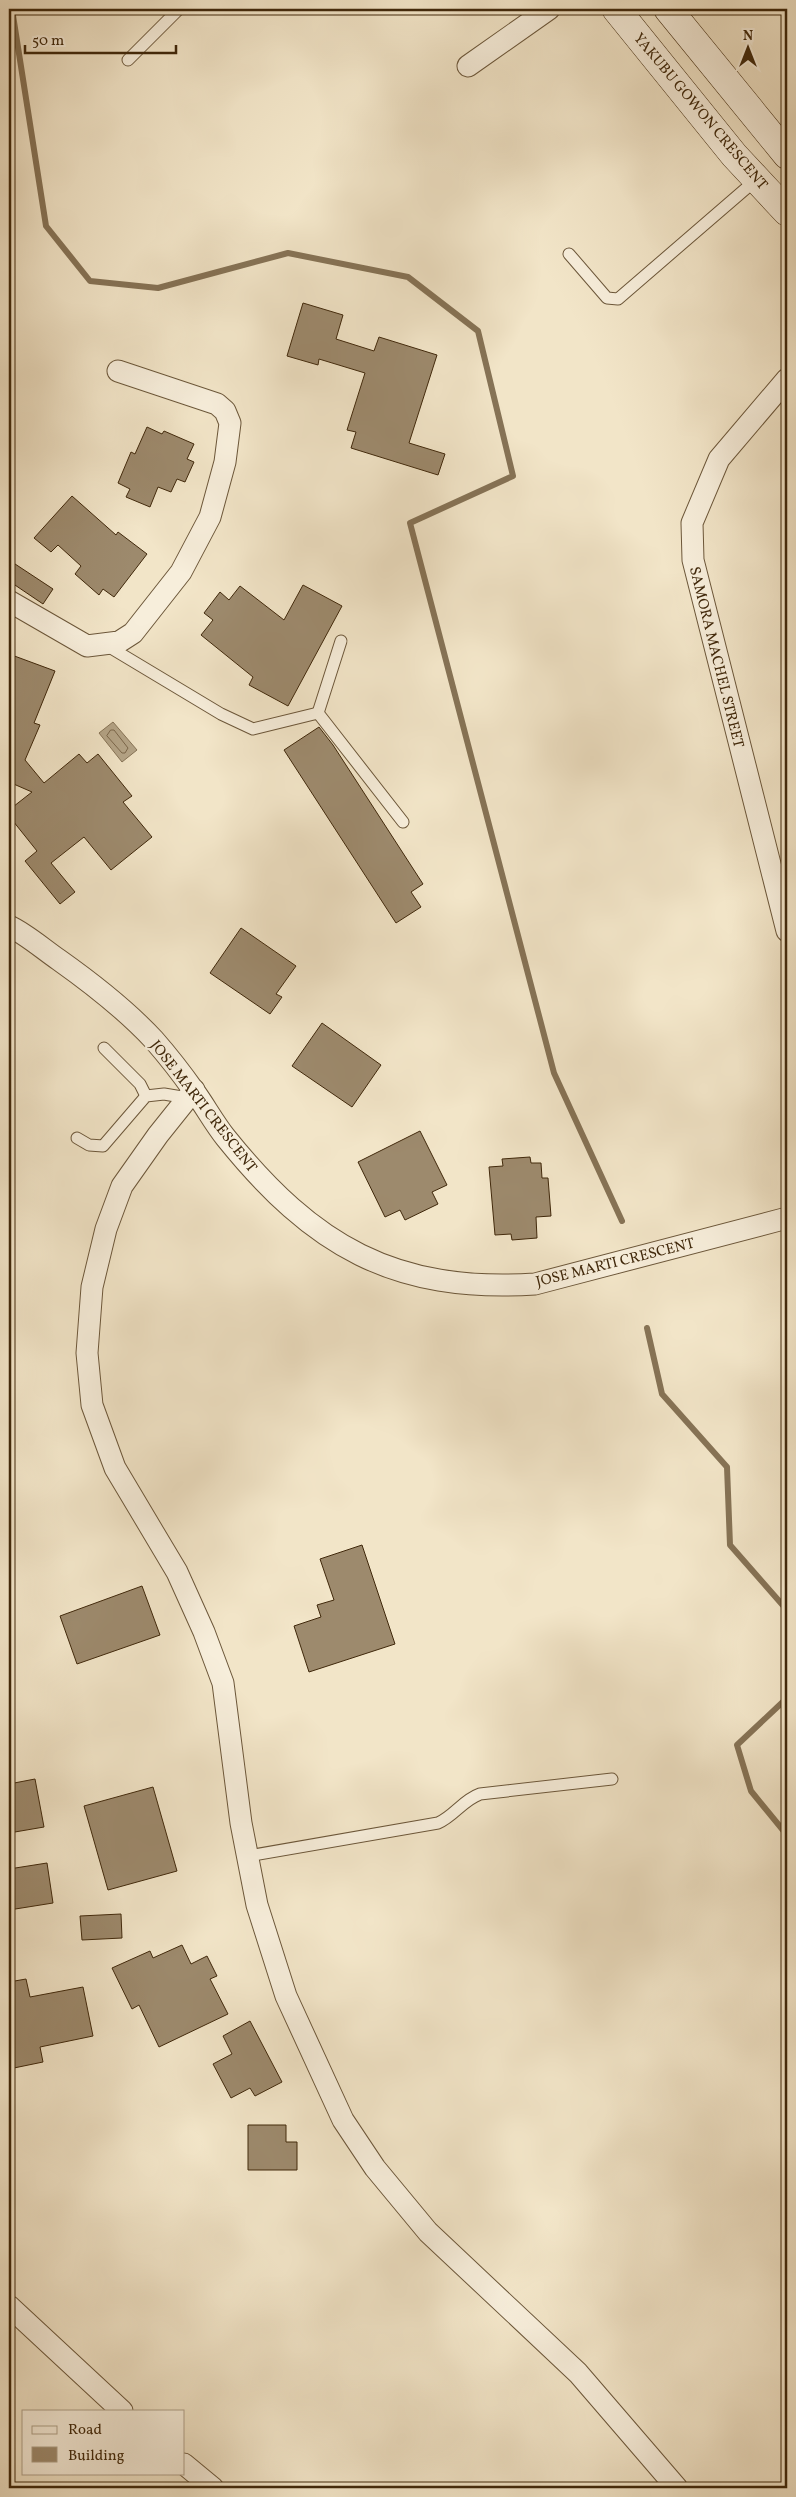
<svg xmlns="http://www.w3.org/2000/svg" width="796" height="2497" viewBox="0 0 796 2497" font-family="Vollkorn,serif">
	<rect width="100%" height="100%" fill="#f2e5c8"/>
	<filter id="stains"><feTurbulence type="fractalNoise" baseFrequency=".004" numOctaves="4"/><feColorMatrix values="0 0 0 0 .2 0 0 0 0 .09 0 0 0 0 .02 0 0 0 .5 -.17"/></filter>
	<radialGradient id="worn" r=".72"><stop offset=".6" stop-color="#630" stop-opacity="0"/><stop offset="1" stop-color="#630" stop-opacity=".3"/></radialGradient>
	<polygon fill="#b5a588" stroke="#867356" points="113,722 137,750 122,762 99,733"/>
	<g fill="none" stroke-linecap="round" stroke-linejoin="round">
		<polygon stroke="#7a664a" stroke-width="1" points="111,730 114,730 128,748 125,753 122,753 107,736"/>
		<g stroke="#867356" stroke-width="6">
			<polyline points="12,9 46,226 90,281 158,288 288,253 408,277 478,331 513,476 410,523 554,1073 622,1221"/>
			<polyline points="647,1328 662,1394 727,1467 730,1545 787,1610"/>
			<polyline points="787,1698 737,1745 751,1791 787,1835"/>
		</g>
	</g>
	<g fill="#9d8a6d" stroke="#40280b">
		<polygon points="303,303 343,315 336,339 374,351 379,337 437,355 409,443 445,454 438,475 351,448 356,432 347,430 365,373 319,359 318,365 287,356"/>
		<polygon points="147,427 162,434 164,431 194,444 187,459 194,462 185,482 177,479 171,492 158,487 150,507 126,497 130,489 118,483 131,452 135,454"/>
		<polygon points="72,496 116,535 118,532 147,554 114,597 103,589 99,595 75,574 81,566 58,545 51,552 34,538"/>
		<polygon points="9,560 53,589 43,604 9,581"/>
		<polygon points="303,585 342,606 288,706 249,685 253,677 201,635 213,620 204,613 220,592 229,600 240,586 284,620"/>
		<polygon points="9,654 55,671 34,723 40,725 25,760 44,783 79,754 87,763 98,754 132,796 123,802 152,837 111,870 84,837 51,863 75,892 60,904 25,861 37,851 9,816 9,810 32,792 9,782"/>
		<polygon points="319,727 333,745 423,884 411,892 421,907 396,923 284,750"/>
		<polygon points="241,928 296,966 276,994 282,997 270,1014 210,973"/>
		<polygon points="322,1023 381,1065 352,1107 292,1066"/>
		<polygon points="420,1131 447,1185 432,1192 438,1204 405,1220 400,1210 385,1217 358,1162"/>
		<polygon points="530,1157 531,1163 541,1163 542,1178 548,1178 551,1216 536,1217 537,1238 512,1240 511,1234 495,1235 489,1167 503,1166 502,1159"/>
		<polygon points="362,1545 395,1644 309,1672 294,1626 321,1617 317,1605 334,1600 320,1559"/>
		<polygon points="142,1586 160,1635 77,1664 60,1616"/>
		<polygon points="35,1779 44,1827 9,1833 9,1784"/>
		<polygon points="153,1787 177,1871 108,1890 84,1806"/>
		<polygon points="47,1863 53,1903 9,1910 9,1869"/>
		<polygon points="121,1914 122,1938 82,1940 80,1916"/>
		<polygon points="182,1945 191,1964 207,1956 217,1976 210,1979 228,2014 159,2047 139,2005 132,2009 112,1968 150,1951 153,1958"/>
		<polygon points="26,1979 30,1997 83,1987 93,2036 40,2047 43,2062 9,2069 9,1982"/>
		<polygon points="250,2021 282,2082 255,2096 250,2088 231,2098 213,2064 232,2054 223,2036"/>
		<polygon points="248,2125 286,2125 286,2142 297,2142 297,2170 248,2170"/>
	</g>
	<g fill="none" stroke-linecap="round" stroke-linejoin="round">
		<g stroke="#6c573a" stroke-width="13">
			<g id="service">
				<polyline points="128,60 179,9"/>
				<polyline points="569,254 607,298 618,299 757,179"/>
				<polyline points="106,645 221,714 253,729 318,713 403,822"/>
				<polyline points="318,713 341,641"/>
				<polyline points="104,1048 140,1084 146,1096"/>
				<polyline points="77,1138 89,1145 103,1146 146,1096 164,1094 188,1098"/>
				<path d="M248,1856L438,1823C454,1816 463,1800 480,1794L612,1779"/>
			</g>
		</g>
		<g stroke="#6c573a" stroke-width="23">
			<g id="minor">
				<polyline points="468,66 549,9"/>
				<polyline points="787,379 719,459 692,523 693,560 787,931"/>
				<polyline points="9,601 87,646 119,642 133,633 181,572 210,517 225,462 230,423 225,411 217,404 118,371"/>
				<path d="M9,926C26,934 43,949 59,960C90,982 128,1012 154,1040C168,1056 182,1074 194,1091C205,1106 214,1123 226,1138C313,1246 394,1293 535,1284L787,1218"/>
				<polyline points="194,1090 158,1135 122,1186 106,1229 92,1287 87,1353 92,1405 115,1468 177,1572 204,1632 223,1683 241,1823 257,1905 286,1996 343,2120 375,2168 428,2232 578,2373 677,2488"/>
				<polyline points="9,2306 122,2411"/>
				<polyline points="184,2464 213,2488"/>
			</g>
		</g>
		<g stroke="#40280b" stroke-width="29">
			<g id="secondary">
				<polyline points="616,9 734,155 787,212"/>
				<polyline points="668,9 787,155"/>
			</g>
		</g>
		<use href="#service" stroke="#f7eedb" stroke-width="11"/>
		<use href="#minor" stroke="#f7eedb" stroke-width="21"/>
		<use href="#secondary" stroke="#f7eedb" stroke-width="28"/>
	</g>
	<g text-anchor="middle" stroke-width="4.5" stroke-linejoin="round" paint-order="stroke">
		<g font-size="15" fill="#40280b" stroke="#f7eedb">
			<text transform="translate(701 111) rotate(50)" y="5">YAKUBU GOWON CRESCENT</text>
			<text transform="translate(717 657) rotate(76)" y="5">SAMORA MACHEL STREET</text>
			<text transform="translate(204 1106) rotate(52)" y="5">JOSE MARTI CRESCENT</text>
			<text transform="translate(615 1262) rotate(-14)" y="5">JOSE MARTI CRESCENT</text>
		</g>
	</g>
	<rect width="796" height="2497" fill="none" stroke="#f2e5c8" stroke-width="30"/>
	<rect x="10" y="10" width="776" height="2477" fill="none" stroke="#40280b" stroke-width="2.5"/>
	<rect x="15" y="15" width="766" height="2467" fill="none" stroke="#40280b"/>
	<rect x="22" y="2410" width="162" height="65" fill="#f7eedb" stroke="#ae9f88"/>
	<rect x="32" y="2426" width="25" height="8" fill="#f7eedb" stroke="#ae9f88"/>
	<text x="68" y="2434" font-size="15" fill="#40280b">Road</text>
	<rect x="32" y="2447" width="25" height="15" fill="#9d8a6d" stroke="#ae9f88"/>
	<text x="68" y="2460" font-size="15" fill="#40280b">Building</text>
	<g transform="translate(748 48)" stroke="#f7eedb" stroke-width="4" paint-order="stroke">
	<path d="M0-4L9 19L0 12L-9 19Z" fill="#40280b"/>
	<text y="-8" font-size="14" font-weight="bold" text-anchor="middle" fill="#40280b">N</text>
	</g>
	<path d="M25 45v8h151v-8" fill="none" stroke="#40280b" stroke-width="2.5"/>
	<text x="32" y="45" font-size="15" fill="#40280b" stroke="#f7eedb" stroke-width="4" paint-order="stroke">50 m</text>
	<rect width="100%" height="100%" filter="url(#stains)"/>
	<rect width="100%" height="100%" fill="url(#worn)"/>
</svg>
